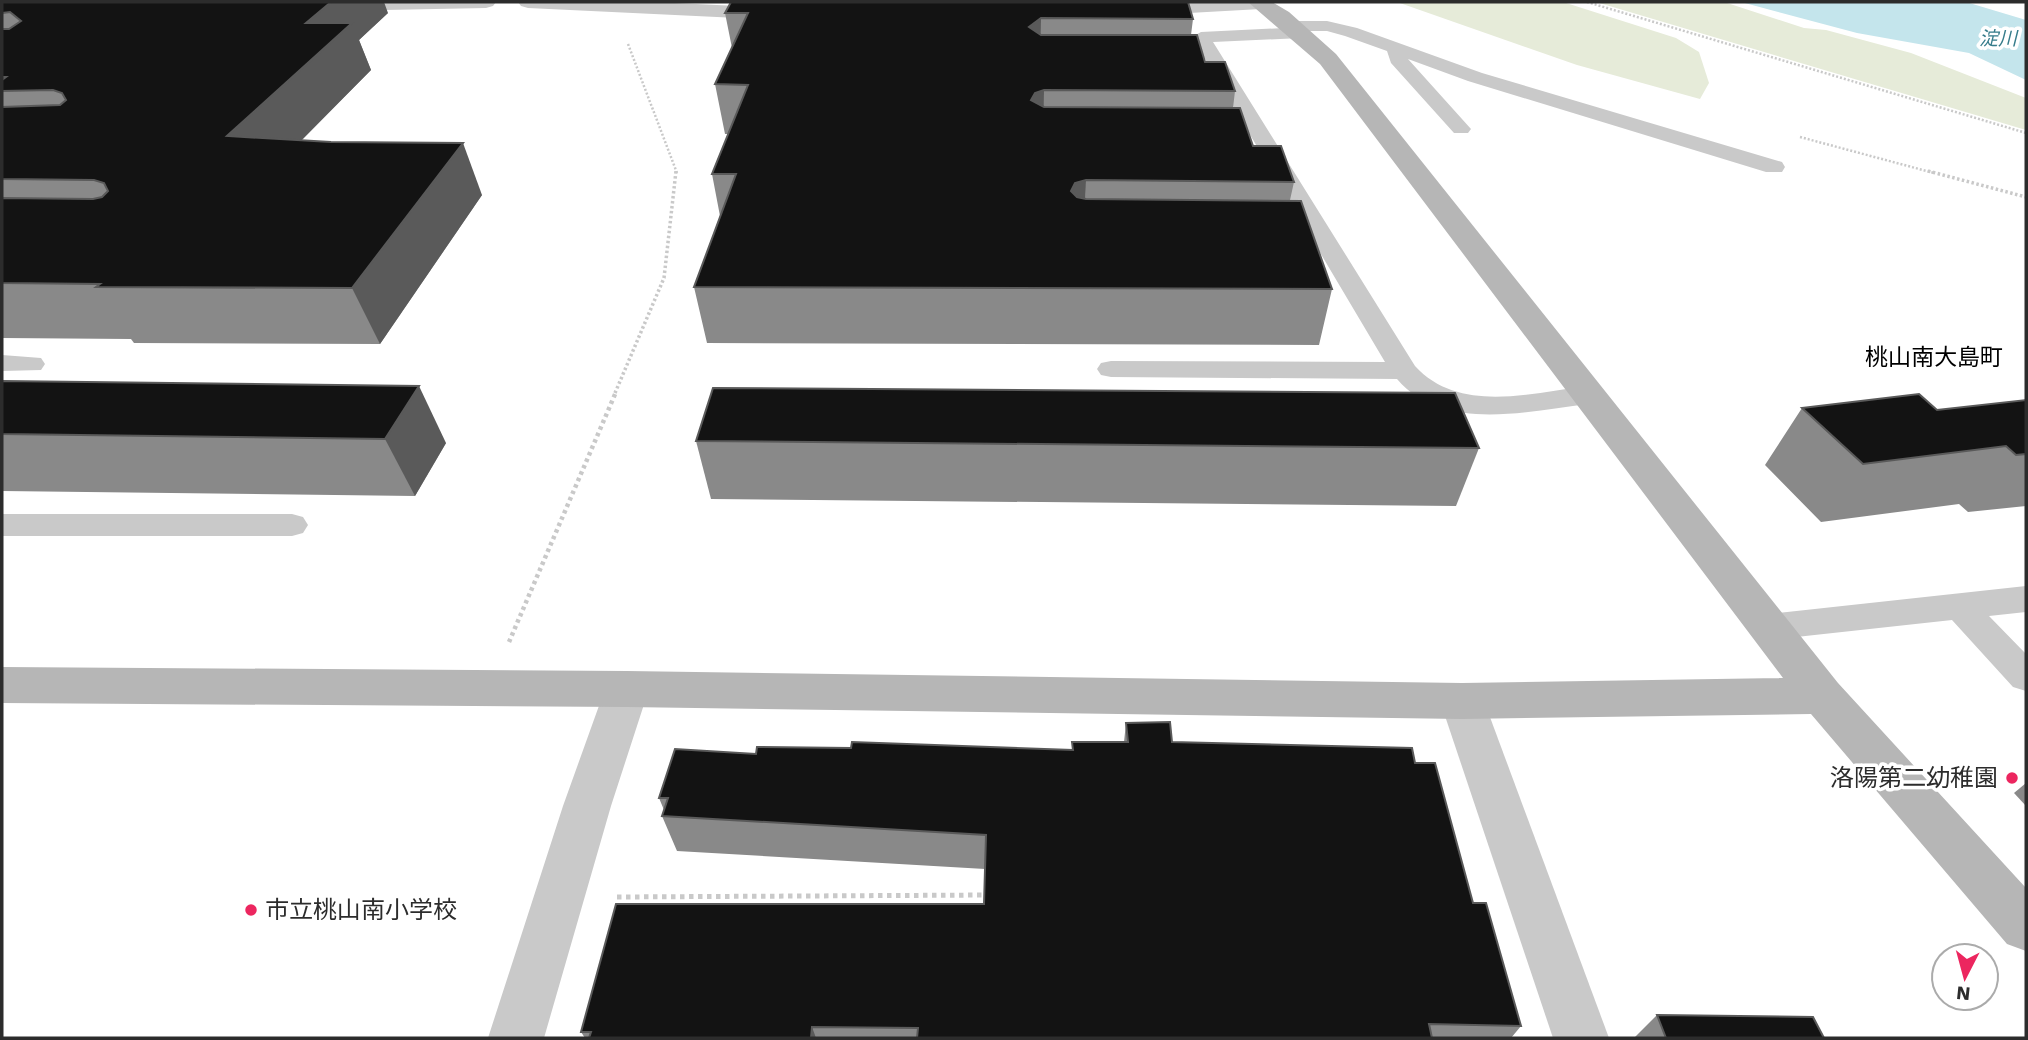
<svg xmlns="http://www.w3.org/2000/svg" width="2028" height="1040" viewBox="0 0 2028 1040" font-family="'Work Sans','Noto Sans JP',sans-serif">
	<rect width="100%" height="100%" fill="#fff"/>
	<g fill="#e6ebd9">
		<polygon points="1397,2 1563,2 1676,38 1699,52 1709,83 1700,99 1577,65"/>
		<polygon points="1596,2 1724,2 1804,28 1826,30 1911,53 2026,98 2026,130"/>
	</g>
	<polygon fill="#c4e5ec" points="1741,2 1966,2 2026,20 2026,80 1969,53 1857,33"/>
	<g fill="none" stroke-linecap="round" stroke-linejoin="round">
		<g stroke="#c9c9c9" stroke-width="2.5" stroke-dasharray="2 2" stroke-linecap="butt">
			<polyline points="1587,2 2026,133"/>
			<polyline points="628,44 677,173"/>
			<polyline points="1800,137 1934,173"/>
		</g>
		<g stroke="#c9c9c9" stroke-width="3.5" stroke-dasharray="2.5 2.5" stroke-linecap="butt">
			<polyline points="1928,171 2026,197"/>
			<polyline points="615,393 664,278 676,171"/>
		</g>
		<polyline stroke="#c9c9c9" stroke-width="4.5" stroke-dasharray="3.5 3.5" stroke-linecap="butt" points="509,642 616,392"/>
		<polyline stroke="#c9c9c9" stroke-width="5" stroke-dasharray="4.5 4.5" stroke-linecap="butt" points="617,897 990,895"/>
		<g fill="#c9c9c9" fill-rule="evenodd">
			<path d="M1292,21H1327L1357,28L1482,73L1782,162L1785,167L1782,172H1766L1468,81L1408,59L1471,129L1468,133H1454L1391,63L1387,51L1345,36L1327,31H1309L1307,37L1301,38L1213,42L1415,366C1459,414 1530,393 1588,386L1598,389L1602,395L1598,401L1588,404C1527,411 1443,433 1397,379L1111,377L1101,375L1097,369L1101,363L1111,361L1385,362L1192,37L1201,32L1285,28L1286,22Z"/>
			<polygon points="2,355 41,358 45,364 41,370 2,371"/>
			<polygon points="2,514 292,514 303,517 308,525 303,533 292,536 2,536"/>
			<polygon points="2026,586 2026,612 1989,616 2026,654 2026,691 2013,687 1952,620 1769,640 1757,636 1752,627 1757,618 1769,614"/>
		</g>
		<g fill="#c9c9c9" fill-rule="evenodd">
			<polygon points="326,2 496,2 493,6 486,8 334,11 327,9 324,5"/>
			<polygon points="518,2 654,2 778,8 785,10 789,14 785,18 778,20 528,8 521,6"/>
			<polygon points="1170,2 1271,2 1271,3 1268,7 1261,9 1135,16 1128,14 1124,10 1128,6"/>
			<polygon points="627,671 643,676 649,689 611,806 544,1038 488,1038 563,806 605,689 611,676"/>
			<polygon points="1462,683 1478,688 1484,701 1609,1038 1553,1038 1440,701 1446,688"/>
		</g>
		<polygon fill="#b6b6b6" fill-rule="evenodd" points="1248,2 1272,2 1289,12 1336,54 1838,683 2026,888 2026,951 2007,944 1811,714 1462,719 627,707 2,703 2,667 627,671 1462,683 1783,678 1320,64"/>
	</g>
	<g fill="#898989">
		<polygon points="2,2 388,13 359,40 371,70 302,140 482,195 380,344 134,343 131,339 2,338"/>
		<polygon points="725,13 1193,19 1191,35 1205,62 1235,91 1233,108 1253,146 1294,182 1290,200 1332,289 1319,345 707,343 694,287 720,216 712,174 728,134 725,134 715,84 732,48"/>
		<polygon points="2,381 446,443 415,496 2,491"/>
		<polygon points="2026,400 2026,506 1968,512 1959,504 1821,522 1765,465 1802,408 1937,410"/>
		<polygon points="696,441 1479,448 1456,506 711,499"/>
		<polygon points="1126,723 1172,742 1415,763 1473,903 1521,1026 1511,1038 585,1038 581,1032 984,904 985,869 677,851 662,816 664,810 659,798 756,754 1072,750 1072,742 1124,742"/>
		<polygon points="2026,783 2026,806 2014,793"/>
		<polygon points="1657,1015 1824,1038 1634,1038"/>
	</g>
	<g fill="#5a5a5a">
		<polygon points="331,2 384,2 388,13 359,40 371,70 254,188 227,136 306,23"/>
		<polygon points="1041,18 1040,65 1029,27"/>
		<polygon points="1044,90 1043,140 1031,100 1035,93"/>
		<polygon points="463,143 482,195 380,344 352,288"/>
		<polygon points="1086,180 1083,233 1071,191 1075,183"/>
		<polygon points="419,386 446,443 415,496 385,439"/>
		<polygon points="812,1027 816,1038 811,1038"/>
	</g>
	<g fill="#131313" stroke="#5a5a5a" stroke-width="2">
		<polygon points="2,2 331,2 306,23 352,23 227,136 331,142 463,143 352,288 96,287 100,284 2,283 2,198 93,199 102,197 108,191 104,183 94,180 2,179 2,107 60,105 66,100 62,93 53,90 2,91 2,80 6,77 2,77 2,29 9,29 21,21 10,12 2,13"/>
		<polygon points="731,2 1188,2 1193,19 1041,18 1029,27 1041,35 1197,35 1205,62 1225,62 1235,91 1044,90 1035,93 1031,100 1044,107 1240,108 1253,146 1281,146 1294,182 1086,180 1075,183 1071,191 1077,197 1086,199 1301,201 1332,289 694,287 736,174 712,174 748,85 715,84 748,13 725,13"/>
		<polygon points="2,381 419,386 385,439 2,434"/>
		<polygon points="713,388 1455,393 1479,448 696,441"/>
		<polygon points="1919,394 1937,410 2026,400 2026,454 2016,455 2006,446 1863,464 1802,408"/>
		<polygon points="1170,722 1172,742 1412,748 1415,763 1435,763 1473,903 1486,903 1521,1026 1429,1024 1432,1038 917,1038 918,1028 812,1027 811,1038 589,1038 591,1032 581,1032 616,904 984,904 986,835 662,816 668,798 659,798 675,749 756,754 757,747 851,748 852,742 1073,750 1072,742 1128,742 1126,723"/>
		<polygon points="1657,1015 1813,1017 1824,1038 1666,1038"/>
	</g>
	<g fill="#ec265f" stroke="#fff" stroke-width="2.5">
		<circle cx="2012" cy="778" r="7"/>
		<circle cx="251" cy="910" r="7"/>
	</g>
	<g text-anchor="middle" stroke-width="7" stroke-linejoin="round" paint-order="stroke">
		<g font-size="19" font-style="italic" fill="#367c8b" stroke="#fff">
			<text x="1998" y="45">淀川</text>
		</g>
		<g font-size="23" fill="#000" stroke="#fff">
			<text x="1934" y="365">桃山南大島町</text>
		</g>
		<g font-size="24" fill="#2c2c2c" stroke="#fff" text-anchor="end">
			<text x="1998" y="786">洛陽第二幼稚園</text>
			<text x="265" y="918" text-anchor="start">市立桃山南小学校</text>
		</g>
	</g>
	<rect width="2028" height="1040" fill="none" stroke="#2c2c2c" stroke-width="7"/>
	<g transform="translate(1965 977) rotate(186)"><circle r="33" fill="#ffffff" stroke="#ababab" stroke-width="2"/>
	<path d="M0-5L12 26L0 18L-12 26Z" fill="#ec265f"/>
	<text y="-10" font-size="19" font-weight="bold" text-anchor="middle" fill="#2c2c2c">N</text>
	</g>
</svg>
